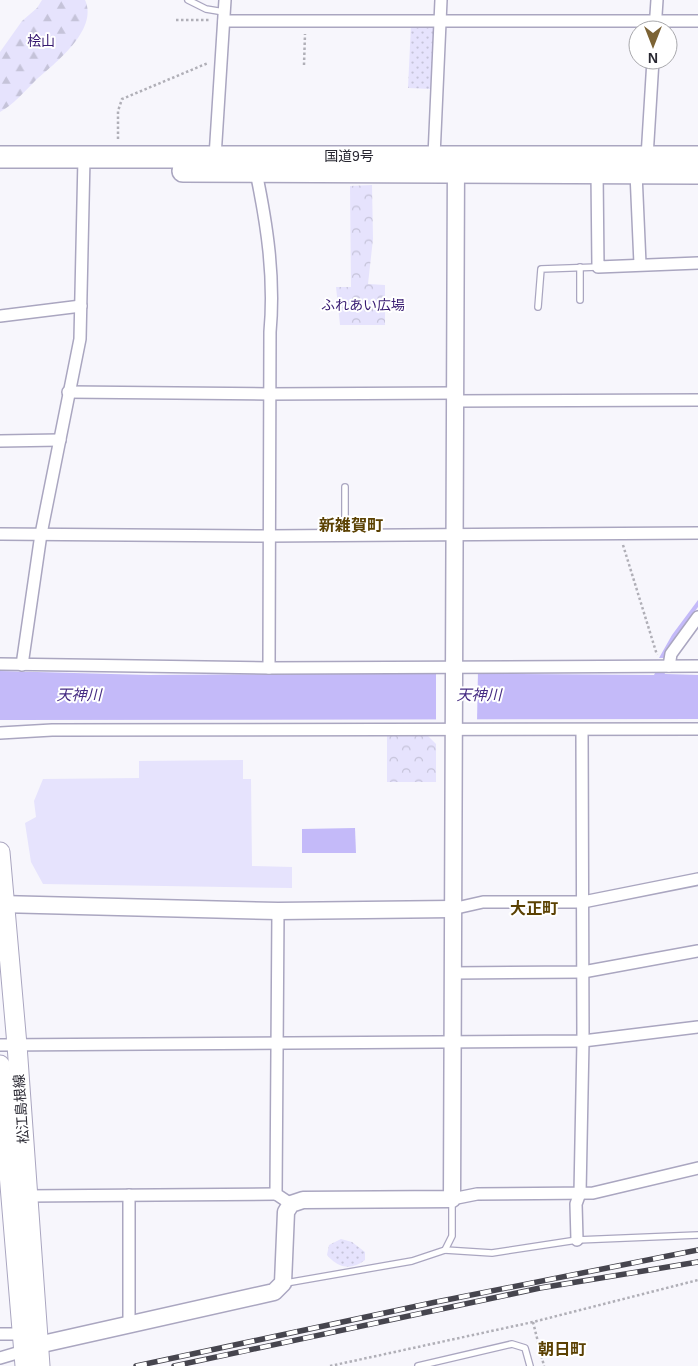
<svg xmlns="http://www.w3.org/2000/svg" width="698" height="1366" viewBox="0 0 698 1366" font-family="Helvetica,'Noto Sans JP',sans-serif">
	<defs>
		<pattern id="grass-dots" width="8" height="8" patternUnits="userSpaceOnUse" patternTransform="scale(1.25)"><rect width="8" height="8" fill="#e6e3fd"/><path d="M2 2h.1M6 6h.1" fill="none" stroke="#c5c3d9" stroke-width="1.8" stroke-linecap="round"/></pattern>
		<pattern id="forest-firs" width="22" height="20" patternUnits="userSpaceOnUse" patternTransform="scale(1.25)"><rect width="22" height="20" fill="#e6e3fd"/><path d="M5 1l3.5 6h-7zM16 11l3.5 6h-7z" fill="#c5c3d9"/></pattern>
		<pattern id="park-crowns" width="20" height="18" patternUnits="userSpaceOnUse" patternTransform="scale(1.25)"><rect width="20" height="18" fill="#e6e3fd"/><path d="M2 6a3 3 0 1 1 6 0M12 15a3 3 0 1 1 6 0" fill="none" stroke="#c5c3d9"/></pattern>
	</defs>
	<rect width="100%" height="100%" fill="#f7f6fc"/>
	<g fill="url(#grass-dots)">
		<polygon points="411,25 434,26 431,89 408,88"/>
		<path d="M341,1239L352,1242L365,1252V1260C351,1271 338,1268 327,1255L329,1245Z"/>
	</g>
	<path fill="url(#forest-firs)" d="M42,0H85C99,30 54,64 35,81C24,92 13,105 0,112V52L22,21L37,8Z"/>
	<g fill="url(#park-crowns)">
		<polygon points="372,185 373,239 368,284 385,285 385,325 340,325 336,287 351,287 350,186"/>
		<polygon points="387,736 428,736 436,744 436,782 387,782"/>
	</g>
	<polygon fill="#e6e3fd" points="243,760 243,779 251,779 252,866 292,867 292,888 43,884 31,862 25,823 36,817 34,801 43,779 139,778 139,761"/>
	<g fill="#c4baf9">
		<polygon points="698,600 698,607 670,645 664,658 659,658 672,635"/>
		<polygon points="657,669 663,669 665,674 698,675 698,719 0,720 0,671 148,675 303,674 481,670 520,674 654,675"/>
		<polygon points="355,828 356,853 302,853 302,829"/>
	</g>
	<polygon fill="#f7f6fc" points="436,669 478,670 477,722 436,722"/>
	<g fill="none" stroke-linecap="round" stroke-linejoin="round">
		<g stroke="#aaa6c0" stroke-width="8">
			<g id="lane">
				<polyline points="188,0 206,9 224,12"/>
				<polyline points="580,300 580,267"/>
				<polyline points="538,307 541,269 598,267"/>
				<polyline points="345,487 345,536"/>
				<polyline points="445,1250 492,1253 577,1240 698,1235"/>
				<polyline points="286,1283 412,1261 445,1250 452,1236 452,1201"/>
				<polyline points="418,1366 512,1344 525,1348 530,1366"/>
			</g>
		</g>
		<g stroke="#aaa6c0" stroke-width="14">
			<g id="street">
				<polyline points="224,21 698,21"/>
				<polyline points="655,30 657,0"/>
				<polyline points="434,156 441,0"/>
				<polyline points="215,157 225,0"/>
				<polyline points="647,157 653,60"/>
				<path d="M256,172C267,225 275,277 270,332L269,668"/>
				<polyline points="597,172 598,267 698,263"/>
				<polyline points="636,173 640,264"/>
				<polyline points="0,316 81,306"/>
				<polyline points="68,392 269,394 456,393"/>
				<polyline points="456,401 698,400"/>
				<polyline points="0,441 60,440"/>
				<polyline points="0,534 268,536 698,533"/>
				<polyline points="0,664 269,668 698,666"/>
				<polyline points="22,665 41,534 80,339 84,158"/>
				<polyline points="669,666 671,654 698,617"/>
				<polyline points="0,733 52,730 698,729"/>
				<polyline points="452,909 483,902 583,902 698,879"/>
				<polyline points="278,911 276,1194 291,1204"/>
				<polyline points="453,973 583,972 698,951"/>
				<polyline points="0,1045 583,1041 698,1027"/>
				<polyline points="129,1195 129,1325"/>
				<polyline points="26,1196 276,1194"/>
				<polyline points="452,1199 477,1194 593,1193 698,1168"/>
				<polyline points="577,1240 576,1204 580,1193 583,1041 582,730"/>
				<polyline points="0,1334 22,1334 27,1337"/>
				<polyline points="0,1358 27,1350"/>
			</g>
		</g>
		<g stroke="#aaa6c0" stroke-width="19">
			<g id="secondary">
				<polyline points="0,904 278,911 452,909"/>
				<polyline points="38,1345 274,1292 283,1283 286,1212 291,1204 303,1200 452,1199 456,161"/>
			</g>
		</g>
		<g stroke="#aaa6c0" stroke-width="21">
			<g id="primary">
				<polyline points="0,852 17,1045 40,1366"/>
				<polyline points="0,1065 25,1366"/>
			</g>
		</g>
		<g stroke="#aaa6c0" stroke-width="24">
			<g id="highway">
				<polyline points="0,157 698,157"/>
				<polyline points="183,171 698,173"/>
			</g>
		</g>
		<g stroke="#b0afb7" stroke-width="2.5" stroke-dasharray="2.5 2.5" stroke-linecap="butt">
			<polyline points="176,20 210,20"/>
			<polyline points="304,65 305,34"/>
			<polyline points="118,139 118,111 122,99 208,63"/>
			<polyline points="623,545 657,655"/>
			<polyline points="533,1322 544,1366"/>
			<polyline points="330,1366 533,1322 698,1280"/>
		</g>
		<use href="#lane" stroke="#fff" stroke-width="5.5"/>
		<use href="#street" stroke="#fff" stroke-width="11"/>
		<use href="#secondary" stroke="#fff" stroke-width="16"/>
		<use href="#primary" stroke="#fff" stroke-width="19"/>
		<use href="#highway" stroke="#fff" stroke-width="21"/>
		<g stroke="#46454e" stroke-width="5.5">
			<g id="rail">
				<polyline points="136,1366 436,1302 698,1250"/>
				<polyline points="174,1366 540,1288 698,1262"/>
			</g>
		</g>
		<use href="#rail" stroke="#fff" stroke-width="4" stroke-dasharray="11" stroke-linecap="butt"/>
	</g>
	<g text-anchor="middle" stroke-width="4" stroke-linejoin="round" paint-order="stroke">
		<g font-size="14" fill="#371a71" stroke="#fff">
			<text x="41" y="46">桧山</text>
			<text x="363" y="310">ふれあい広場</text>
		</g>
		<g font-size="14" fill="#292832" stroke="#fff">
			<text x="349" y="161">国道9号</text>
			<text transform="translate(21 1109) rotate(-94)" y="5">松江島根線</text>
		</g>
		<g font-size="15" font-style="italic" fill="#462c83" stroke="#fff">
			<text x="79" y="700">天神川</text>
			<text x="479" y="700">天神川</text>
		</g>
		<g font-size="16" font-weight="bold" fill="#5b4102" stroke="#fff">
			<text x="351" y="531">新雑賀町</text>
			<text x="534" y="914">大正町</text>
			<text x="562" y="1355">朝日町</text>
		</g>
	</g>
	<g transform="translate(653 45) rotate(180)"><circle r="24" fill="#ffffff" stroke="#a9a9ad"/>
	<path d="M0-4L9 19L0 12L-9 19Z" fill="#7c6334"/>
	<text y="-8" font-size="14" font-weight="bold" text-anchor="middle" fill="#292832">N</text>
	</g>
</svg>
